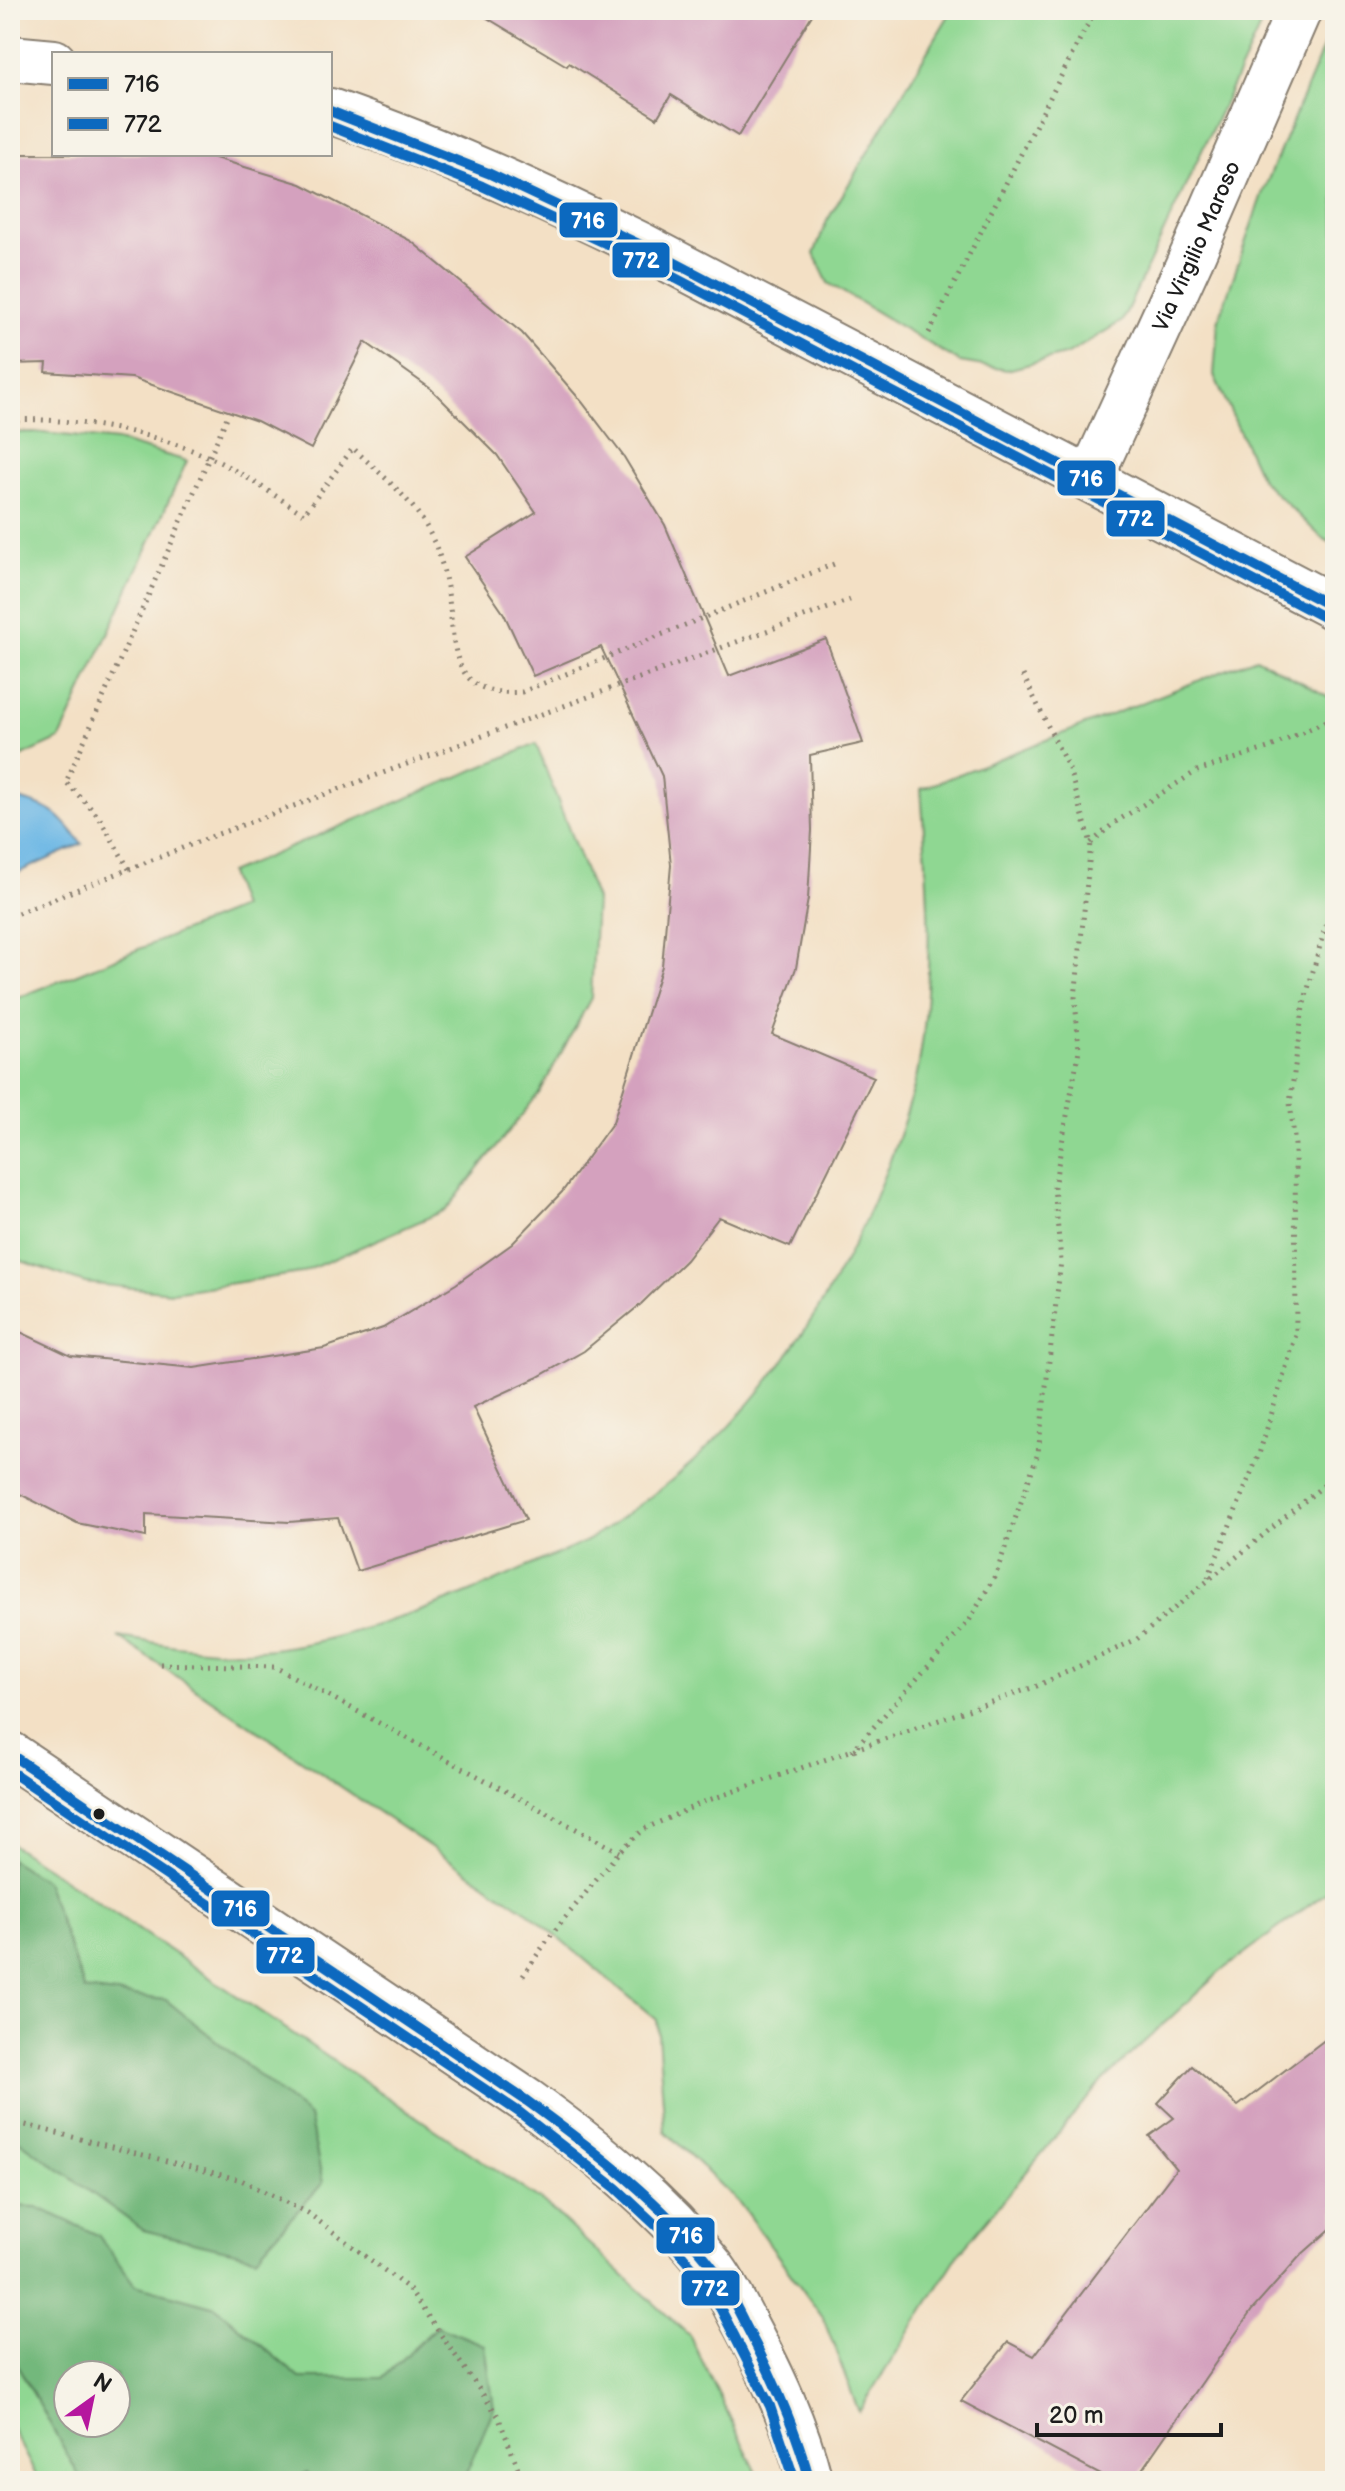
<svg xmlns="http://www.w3.org/2000/svg" width="1345" height="2491" viewBox="0 0 1345 2491" font-family="'Balsamiq Sans',sans-serif">
	<rect width="100%" height="100%" fill="#f7f3e8"/>
	<filter id="ink" filterUnits="userSpaceOnUse"><feTurbulence type="fractalNoise" baseFrequency=".0125" numOctaves="2"/><feDisplacementMap in="SourceGraphic" scale="16" xChannelSelector="R" yChannelSelector="G"/><feConvolveMatrix kernelMatrix="1 2 1 2 8 2 1 2 1" color-interpolation-filters="sRGB"/></filter>
	<filter id="wash" filterUnits="userSpaceOnUse"><feTurbulence type="fractalNoise" baseFrequency=".006" numOctaves="4" result="noise"/><feDisplacementMap in="SourceGraphic" scale="32" xChannelSelector="R" yChannelSelector="G"/><feGaussianBlur stdDeviation="1.8" result="paint"/><feColorMatrix in="noise" values="0 0 0 0 0 0 0 0 0 0 0 0 0 0 0 0 0 1.4 0 .05"/><feComposite in="paint" operator="in"/></filter>
	<g filter="url(#wash)">
		<rect width="100%" height="100%" fill="#f3e0c5"/>
		<g fill="#8fd792" stroke="#567a57" stroke-width="2" fill-rule="evenodd">
			<polygon points="952,10 1268,10 1122,321 1068,354 1007,370 960,362 828,283 814,254 827,221"/>
			<polygon points="1335,19 1335,545 1322,538 1261,479 1214,375 1218,322 1262,194"/>
			<polygon points="34,432 117,441 187,461 60,739 10,762 10,433"/>
			<path d="M1256,658L1335,700V1886L1221,1971L1102,2081L960,2252L859,2412L823,2318L740,2204L665,2131L657,2020L529,1913L118,1637C156,1643 195,1650 233,1651C294,1652 356,1632 414,1613C457,1599 498,1580 540,1561C554,1555 570,1550 584,1542C600,1534 615,1522 629,1512C749,1430 833,1307 885,1173C898,1140 911,1105 918,1069C935,976 928,883 921,789Z"/>
			<polygon points="536,744 596,900 591,998 540,1092 446,1210 301,1273 172,1292 85,1283 10,1257 10,1001 241,908 229,873"/>
			<path d="M10,1843L543,2202L690,2336L761,2481H39L10,2425ZM68,2375H116V2423H68Z"/>
		</g>
		<g fill="#73b87c" stroke="#486a4c" stroke-width="2" fill-rule="evenodd">
			<polygon points="10,1859 45,1881 85,1990 166,2000 309,2116 323,2183 256,2257 143,2230 10,2134"/>
			<path d="M10,2206L37,2207L98,2235L135,2285L216,2307L300,2378H383L437,2326L485,2345L494,2408L465,2476V2481H314L307,2473L290,2481H82L10,2352ZM68,2375H116V2423H68Z"/>
		</g>
		<path fill="#6cb7e5" stroke="#446a80" stroke-width="2" d="M15,798C53,808 59,813 82,844L10,876V800Z"/>
		<g id="blocks">
			<g fill="#d4a1be">
				<polygon points="474,10 815,10 738,136 671,95 657,118 569,63 567,66"/>
				<polygon points="10,154 202,154 301,184 411,241 522,333 582,402 624,457 665,525 729,676 826,639 863,743 810,755 812,830 808,899 796,968 772,1034 874,1077 790,1247 719,1217 686,1260 641,1304 584,1351 536,1378 473,1407 526,1520 357,1571 338,1518 289,1522 146,1514 146,1537 77,1523 10,1489 10,1327 71,1356 194,1368 324,1348 383,1328 456,1284 512,1244 562,1192 613,1122 662,966 671,865 662,776 601,647 533,676 504,614 465,557 536,512 497,455 431,389 365,342 311,449 257,421 132,378 46,372 47,363 10,364"/>
				<polygon points="1335,2032 1335,2225 1300,2256 1252,2310 1134,2481 1112,2481 961,2401 1008,2342 1034,2356 1176,2169 1149,2136 1174,2118 1158,2103 1192,2066 1238,2106"/>
			</g>
		</g>
	</g>
	<g filter="url(#ink)">
		<use href="#blocks" fill-opacity="0" stroke="#887e70" stroke-width="2"/>
		<g fill="none" stroke-linecap="round" stroke-linejoin="round">
			<g stroke="#887e70" stroke-width="48">
				<g id="street">
					<polyline points="10,58 54,62"/>
					<path d="M330,111C437,148 540,195 641,245L1335,608"/>
					<path id="s1" d="M1090,479L1193,254L1299,10"/>
					<path d="M10,1754L527,2101C594,2149 660,2202 712,2267C726,2285 734,2304 745,2324C772,2375 796,2425 810,2481"/>
				</g>
			</g>
			<g stroke="#887e70" stroke-width="5" stroke-dasharray="2 6" stroke-linecap="butt">
				<polyline points="929,333 1095,10"/>
				<path d="M10,420C72,417 152,432 209,457C242,472 273,495 304,514L353,448C381,475 418,503 433,540C440,554 444,571 447,587C457,641 444,698 522,692L834,564"/>
				<polyline points="1335,714 1330,719 1335,792"/>
				<polyline points="1091,843 1114,823 1197,771 1271,747 1330,719"/>
				<polyline points="129,869 99,817 66,782 228,415"/>
				<polyline points="10,916 218,834 850,600"/>
				<polyline points="1208,1578 1259,1454 1296,1335 1295,1145 1290,1103 1303,1007 1335,892"/>
				<polyline points="160,1664 275,1667 619,1852"/>
				<polyline points="852,1751 969,1621 996,1574 1038,1453 1061,1261 1054,1187 1079,1050 1075,998 1091,843 1069,769 1021,671"/>
				<polyline points="523,1976 548,1939 619,1852 644,1829 706,1801 1037,1686 1137,1639 1335,1476"/>
				<polyline points="10,2121 241,2180 308,2213 408,2288 498,2416 523,2481"/>
			</g>
			<use href="#street" stroke="#fff" stroke-width="44"/>
			<g stroke="#f7f3e8" stroke-width="16">
				<g id="bus-1">
					<polyline points="330,111 488,173 641,245 1335,608"/>
					<path d="M10,1754L527,2101C594,2150 663,2202 714,2269C726,2285 735,2304 744,2322C771,2373 795,2425 810,2481"/>
				</g>
			</g>
			<g stroke="#f7f3e8" stroke-width="16">
				<g id="bus-2">
					<polyline points="330,126 482,186 635,257 1329,620"/>
					<polyline points="10,1771 519,2112 616,2188 661,2230 710,2288 770,2406 795,2481"/>
				</g>
			</g>
			<use href="#bus-1" stroke="#0c69bf" stroke-width="10"/>
			<use href="#bus-2" stroke="#0c69bf" stroke-width="10"/>
		</g>
	</g>
	<circle fill="#1c1c1c" stroke="#f7f3e8" stroke-width="3" cx="99" cy="1814" r="7"/>
	<g text-anchor="middle" stroke-width="6" stroke-linejoin="round" paint-order="stroke">
		<g font-size="22" fill="#1c1c1c" stroke="#f7f3e8">
			<text dy="8" stroke="none"><textPath href="#s1" startOffset="256">Via Virgilio Maroso</textPath></text>
		</g>
	</g>
	<g stroke="#f7f3e8" stroke-width="3">
		<rect x="558" y="201" width="61" height="38" rx="8" fill="#0c69bf"/>
		<rect x="611" y="241" width="60" height="38" rx="8" fill="#0c69bf"/>
		<rect x="1056" y="459" width="61" height="38" rx="8" fill="#0c69bf"/>
		<rect x="1105" y="499" width="61" height="39" rx="8" fill="#0c69bf"/>
		<rect x="210" y="1889" width="61" height="39" rx="8" fill="#0c69bf"/>
		<rect x="255" y="1936" width="61" height="39" rx="8" fill="#0c69bf"/>
		<rect x="655" y="2216" width="61" height="39" rx="8" fill="#0c69bf"/>
		<rect x="680" y="2269" width="61" height="38" rx="8" fill="#0c69bf"/>
	</g>
	<g font-size="22" text-anchor="middle" font-weight="bold" fill="#fff">
		<text x="588" y="228">716</text>
		<text x="641" y="268">772</text>
		<text x="1086" y="486">716</text>
		<text x="1135" y="526">772</text>
		<text x="240" y="1916">716</text>
		<text x="285" y="1963">772</text>
		<text x="686" y="2243">716</text>
		<text x="710" y="2296">772</text>
	</g>
	<rect width="1345" height="2491" fill="none" stroke="#f7f3e8" stroke-width="40"/>
	<rect x="52" y="52" width="280" height="104" fill="#f7f3e8" stroke="#9f9d96" stroke-width="2"/>
	<rect x="68" y="78" width="40" height="12" fill="#0c69bf" stroke="#9f9d96" stroke-width="2"/>
	<text x="124" y="92" font-size="24" fill="#1c1c1c">716</text>
	<rect x="68" y="118" width="40" height="12" fill="#0c69bf" stroke="#9f9d96" stroke-width="2"/>
	<text x="124" y="132" font-size="24" fill="#1c1c1c">772</text>
	<g transform="translate(92 2399) rotate(33)"><circle r="38" fill="#f7f3e8" stroke="#9f9d96" stroke-width="2"/>
	<path d="M0-6L14 30L0 20L-14 30Z" fill="#b5179e"/>
	<text y="-12" font-size="22" font-weight="bold" text-anchor="middle" fill="#1c1c1c">N</text>
	</g>
	<path d="M1037 2423v12h184v-12" fill="none" stroke="#1c1c1c" stroke-width="4"/>
	<text x="1049" y="2423" font-size="24" fill="#1c1c1c" stroke="#f7f3e8" stroke-width="6" paint-order="stroke">20 m</text>
</svg>
